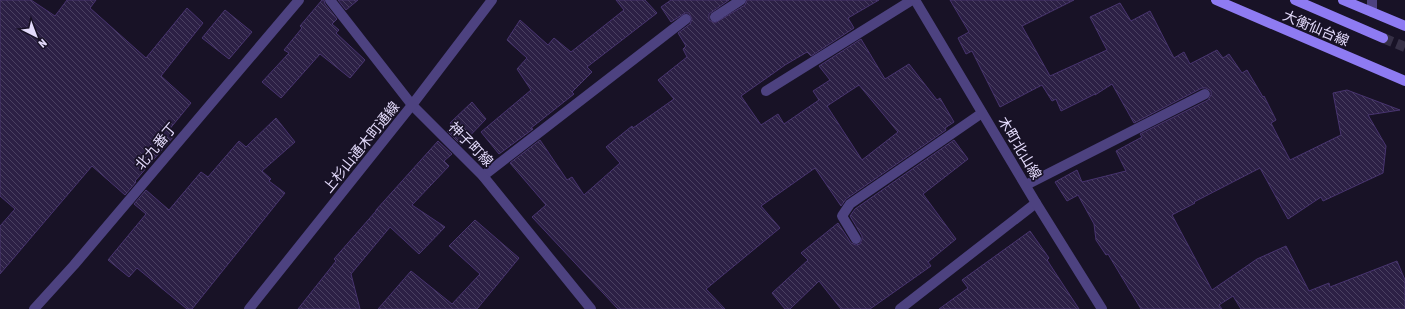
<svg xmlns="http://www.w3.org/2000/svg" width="1405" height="309" viewBox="0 0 1405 309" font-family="'Asap Condensed','Noto Sans JP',sans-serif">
	<defs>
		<pattern id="building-back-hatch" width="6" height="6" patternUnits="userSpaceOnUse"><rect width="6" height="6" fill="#2c2045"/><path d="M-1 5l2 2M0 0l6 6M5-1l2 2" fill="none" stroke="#4a4061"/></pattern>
	</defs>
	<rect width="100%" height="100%" fill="#181226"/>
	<g fill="url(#building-back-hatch)" stroke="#48346f" fill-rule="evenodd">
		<polygon points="0,0 31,0 55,16 67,0 96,0 90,8 146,58 187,8 203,23 161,76 191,103 168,131 174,136 135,181 136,182 125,195 92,166 0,274 0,226 15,209 0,196"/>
		<polygon points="322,0 324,0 325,4 337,19 332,24 339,30 336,33 365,60 350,78 320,54 281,98 262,82 289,53 284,50 302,28 300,26"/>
		<polygon points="338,0 358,0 346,10"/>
		<polygon points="616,0 645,0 657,13 587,67 592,72 572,92 574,94 531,128 533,129 499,154 481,132 531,90 517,69 527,58 507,40 520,20 548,45 554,38 571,52 624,10"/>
		<path d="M671,0H729L709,14V20L715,23L745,5L747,0H879L848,18L854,28L811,56L807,52L785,65L741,96L761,125L778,114L784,124L819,100L813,91L830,80L819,66L861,39L885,79L909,64L937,100L940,98L954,122L945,128L946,130L846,199L841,206L815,168L761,206L780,228L706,289L725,309H618L532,217L546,205L510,163L540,140L567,180L572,177L584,195L620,163L606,147L632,126L633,128L674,99L658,80L687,57L683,49L686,46L678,33L690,24L692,19L689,13H685L671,22L661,7ZM859,85L898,132L862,160L827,106Z"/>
		<polygon points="950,0 1074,0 1022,26 1050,76 1107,50 1090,17 1120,3 1131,21 1150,11 1174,58 1184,52 1190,64 1217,50 1223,58 1229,54 1242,73 1247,70 1263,97 1264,96 1276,120 1271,123 1290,160 1341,135 1333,93 1347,90 1400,110 1368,115 1386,146 1383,173 1323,201 1321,197 1288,219 1260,168 1194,202 1195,203 1172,215 1212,290 1257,259 1286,246 1309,291 1329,283 1330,287 1397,261 1405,280 1405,309 1241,309 1233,296 1219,305 1222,309 1141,309 1108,254 1106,255 1096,240 1094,224 1078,195 1067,201 1055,182 1077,170 1082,182 1126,171 1116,151 1142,137 1140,134 1208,100 1211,95 1211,91 1206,88 1202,88 1134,123 1112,84 1095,95 1095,94 1061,111 1056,99 1052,101 1042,85 1000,107 972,51 966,54 958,38 969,32"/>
		<polygon points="225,10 252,32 229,59 202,38"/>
		<polygon points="472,102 486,119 461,145 447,131 452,126 450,123"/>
		<polygon points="276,118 295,142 262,171 271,179 269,181 285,193 192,309 187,309 137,268 129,277 108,260 146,214 134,204 146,190 169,210 201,172 208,177 239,141 246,147"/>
		<polygon points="954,140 968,159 923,194 956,239 928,262 931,266 870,309 841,309 819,281 790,309 785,309 772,293 808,260 801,253 838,223 851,243 856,245 860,244 862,239 862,236 850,216 855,209"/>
		<polygon points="438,141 452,154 444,161 449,166 412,205 445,227 419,254 390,227 351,274 360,309 298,309 336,261 334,259 376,211 376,210"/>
		<polygon points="475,220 519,258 477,309 378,309 411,271 452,304 480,274 449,246"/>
		<polygon points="1030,231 1049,258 1047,260 1079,309 939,309 968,288 962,280"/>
	</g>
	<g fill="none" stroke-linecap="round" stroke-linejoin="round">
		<polyline stroke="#363046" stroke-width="10" stroke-dasharray="10 5" stroke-linecap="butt" points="1383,38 1405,47"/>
		<g stroke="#4d4280" stroke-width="10">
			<polyline points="715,17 741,0"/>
			<polyline points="766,91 912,0"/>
			<polyline points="483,176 686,19"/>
			<polyline points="1026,185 1205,94"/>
			<polyline points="856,239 842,216 850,204 982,113"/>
			<polyline points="900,309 1036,203"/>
		</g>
		<g stroke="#4d4280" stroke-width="10">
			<polyline points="330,0 412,105 483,176 591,309"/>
			<polyline points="915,0 1036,203 1102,309"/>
			<polyline points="1372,0 1372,12"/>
			<polyline points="34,309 74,265 299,0"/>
		</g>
		<polyline stroke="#4d4280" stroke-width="10" points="249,309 412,105 492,0"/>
		<g stroke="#8e7bf2" stroke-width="10">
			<polyline points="1216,0 1405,81"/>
			<polyline points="1295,0 1383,38"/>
			<polyline points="1343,0 1405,26"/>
		</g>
	</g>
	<g text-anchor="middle" stroke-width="3.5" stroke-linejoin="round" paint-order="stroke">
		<g font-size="14" fill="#e3dafb" stroke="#181226">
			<text transform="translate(1316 28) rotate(23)" y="5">大衡仙台線</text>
			<text transform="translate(471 144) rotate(45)" y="5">神子町線</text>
			<text transform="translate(156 146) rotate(-50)" y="5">北九番丁</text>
			<text transform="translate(361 147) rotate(-51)" y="5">上杉山通木町通線</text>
			<text transform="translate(1020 148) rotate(59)" y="5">木町北山線</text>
		</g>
	</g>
	<g transform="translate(36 36) rotate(138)" stroke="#181226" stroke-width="3" paint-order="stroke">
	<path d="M0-3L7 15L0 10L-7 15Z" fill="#e3dafb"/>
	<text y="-6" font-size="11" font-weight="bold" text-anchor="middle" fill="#e3dafb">N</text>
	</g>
</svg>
